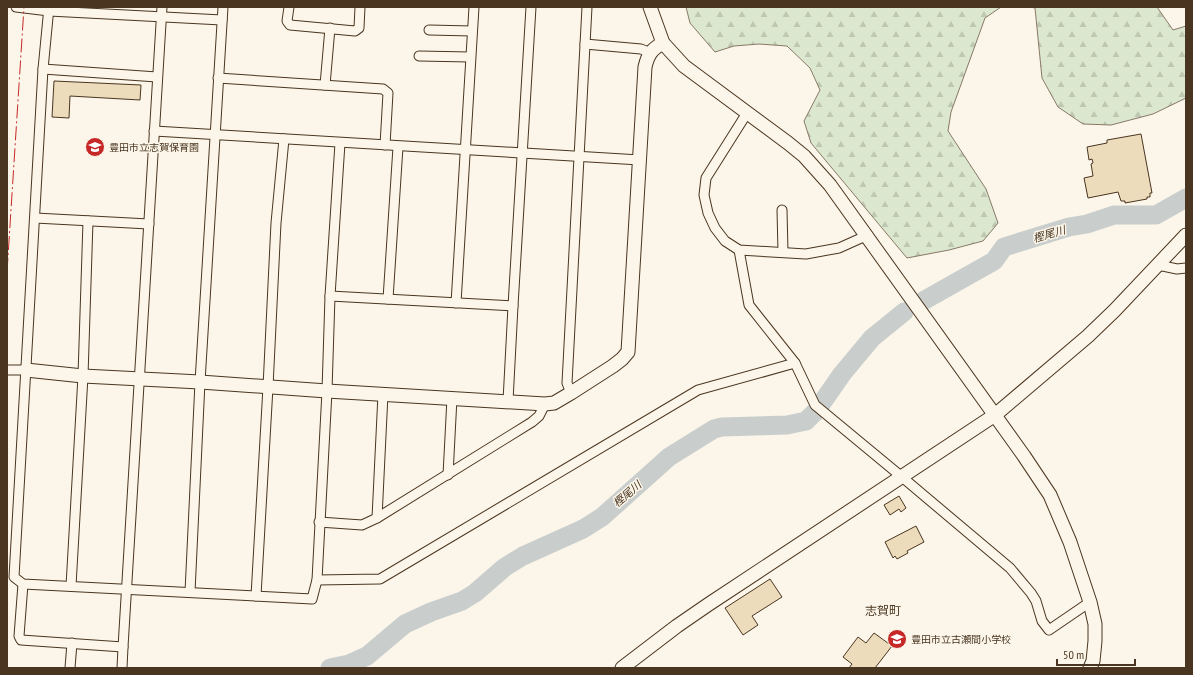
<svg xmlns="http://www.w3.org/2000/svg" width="1193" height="675" viewBox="0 0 1193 675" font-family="'PT Sans Narrow','Noto Sans JP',sans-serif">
	<defs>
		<pattern id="forest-firs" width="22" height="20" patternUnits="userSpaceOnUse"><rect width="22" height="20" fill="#dce7d0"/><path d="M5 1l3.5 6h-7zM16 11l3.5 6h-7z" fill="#bec7b2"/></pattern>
	</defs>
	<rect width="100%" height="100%" fill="#fbf6e9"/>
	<g fill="url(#forest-firs)" stroke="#887966">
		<polygon points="686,7 1001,7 985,18 951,112 948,131 986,189 998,223 983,241 949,250 907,258 811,143 804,121 820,90 810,68 787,46 759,44 734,46 715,52 690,23"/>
		<polygon points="1030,7 1157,7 1173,30 1186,26 1186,98 1153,114 1111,125 1083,124 1058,107 1042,78 1035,8"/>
	</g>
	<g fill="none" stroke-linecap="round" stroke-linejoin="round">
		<g stroke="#c9cecd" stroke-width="19">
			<polyline points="923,301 994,261 1004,247 1069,227 1087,224 1114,215 1156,215 1186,198"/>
			<polyline points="330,668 349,664 367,656 405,624 431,612 462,601 475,593 505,567 523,556 583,529 602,517 669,457 714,429 722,427 787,425 806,421 817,410 842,374 872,338 904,312"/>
		</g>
	</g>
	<g fill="#ecdcbc" stroke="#4a3520">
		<polygon points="54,81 141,85 140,100 70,96 69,118 52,117"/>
		<polygon points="1141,134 1152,193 1150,193 1150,197 1147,197 1147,199 1125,203 1125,201 1121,201 1118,192 1088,198 1084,178 1093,176 1091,164 1093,163 1092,159 1089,160 1087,147 1107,143 1107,140"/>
		<polygon points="899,496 906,508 901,512 899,509 890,515 884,505"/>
		<polygon points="916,526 924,542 907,551 908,553 897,559 895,556 893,558 885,542"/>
		<polygon points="770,579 782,597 752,616 758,625 743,635 725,608"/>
		<polygon points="874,633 892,646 875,668 849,668 852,664 843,657 858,637 866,643"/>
	</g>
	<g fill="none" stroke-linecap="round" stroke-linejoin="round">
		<g stroke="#4a3520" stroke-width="11">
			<g id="street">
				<polyline points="16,7 49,11 222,20"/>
				<polyline points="49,7 43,69 14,577 23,584 312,599 317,580 327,391 330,296 340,143"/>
				<polyline points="289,7 287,21 290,25 355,31 359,28 360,7"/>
				<polyline points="429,30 472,31"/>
				<polyline points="585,44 641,49 651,53"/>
				<polyline points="419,56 470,57"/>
				<polyline points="43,69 157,77"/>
				<polyline points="218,78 383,89 388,93 385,145"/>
				<polyline points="325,85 330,28"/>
				<polyline points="747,113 706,178 704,195 708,213 715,228 725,241 739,250 806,254 839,248 868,235"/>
				<polyline points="154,131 640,160"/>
				<polyline points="782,210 783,252"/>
				<polyline points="35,218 149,224"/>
				<polyline points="739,250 749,305 795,363 815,405 902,477 1010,568 1031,593 1036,601 1042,621 1049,630 1090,602"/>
				<polyline points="1158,265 1177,269 1186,268"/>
				<polyline points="330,296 513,306"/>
				<polyline points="388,299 398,147"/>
				<polyline points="456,303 474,7"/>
				<polyline points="7,370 26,370"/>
				<polyline points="571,393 567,383 587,7"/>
				<polyline points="508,401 513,306 531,7"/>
				<polyline points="448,475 452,398"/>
				<polyline points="377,518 383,394"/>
				<polyline points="319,522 362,525 377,518 532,422 539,416 545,404"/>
				<polyline points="317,580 380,579 698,390 795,363"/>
				<polyline points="23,584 19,636 21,640 123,647 162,7"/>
				<polyline points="71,586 83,376 88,221"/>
				<polyline points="190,592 200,382 223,7"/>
				<polyline points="256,596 268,387 276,223 284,139"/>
				<polyline points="70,668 72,643"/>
				<polyline points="122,668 123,647"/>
			</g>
		</g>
		<g stroke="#4a3520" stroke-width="15">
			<g id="secondary">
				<polyline points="650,7 663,43 684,66 788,143 804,156 830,185 1024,456 1050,495 1070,542 1090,602 1095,624 1095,641 1093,661 1090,668"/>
				<path d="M26,370L83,376L200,382L327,391L545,404L554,403L571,393L613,366L622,359L628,352L645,67C648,54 652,49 663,43"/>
				<polyline points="622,668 677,626 709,604 995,415 1088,336 1115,310 1186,235"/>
			</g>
		</g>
		<use href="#street" stroke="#fbf6e9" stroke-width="9"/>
		<use href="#secondary" stroke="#fbf6e9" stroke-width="13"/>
		<polyline stroke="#c62828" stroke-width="1" stroke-dasharray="14 3 2 3" stroke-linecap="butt" points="7,272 24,7"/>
	</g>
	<defs>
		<g id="school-disc" transform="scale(1)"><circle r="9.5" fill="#c62828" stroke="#fbf6e9"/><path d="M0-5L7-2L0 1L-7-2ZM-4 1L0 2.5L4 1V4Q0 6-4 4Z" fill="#fff"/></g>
	</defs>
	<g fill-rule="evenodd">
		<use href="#school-disc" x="95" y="147"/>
		<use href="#school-disc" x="897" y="639"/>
	</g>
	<g text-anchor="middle" stroke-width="3" stroke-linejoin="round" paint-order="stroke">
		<g font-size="10" fill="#4a3520" stroke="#fbf6e9" text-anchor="start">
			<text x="109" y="151">豊田市立志賀保育園</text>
			<text x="911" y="643">豊田市立古瀬間小学校</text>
		</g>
		<g font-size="11" font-style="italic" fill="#4a3520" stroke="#fbf6e9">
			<text transform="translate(1049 234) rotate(-16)" y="4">樫尾川</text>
			<text transform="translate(627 494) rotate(-41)" y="4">樫尾川</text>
		</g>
		<g font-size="12" fill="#4a3520" stroke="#fbf6e9">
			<text x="883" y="615">志賀町</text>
		</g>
	</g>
	<rect width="1193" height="675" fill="none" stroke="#4a3520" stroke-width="16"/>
	<path d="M1057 659v6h78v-6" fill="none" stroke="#4a3520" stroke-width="2"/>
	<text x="1063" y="659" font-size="12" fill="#4a3520" stroke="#fbf6e9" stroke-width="3" paint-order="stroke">50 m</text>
</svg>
